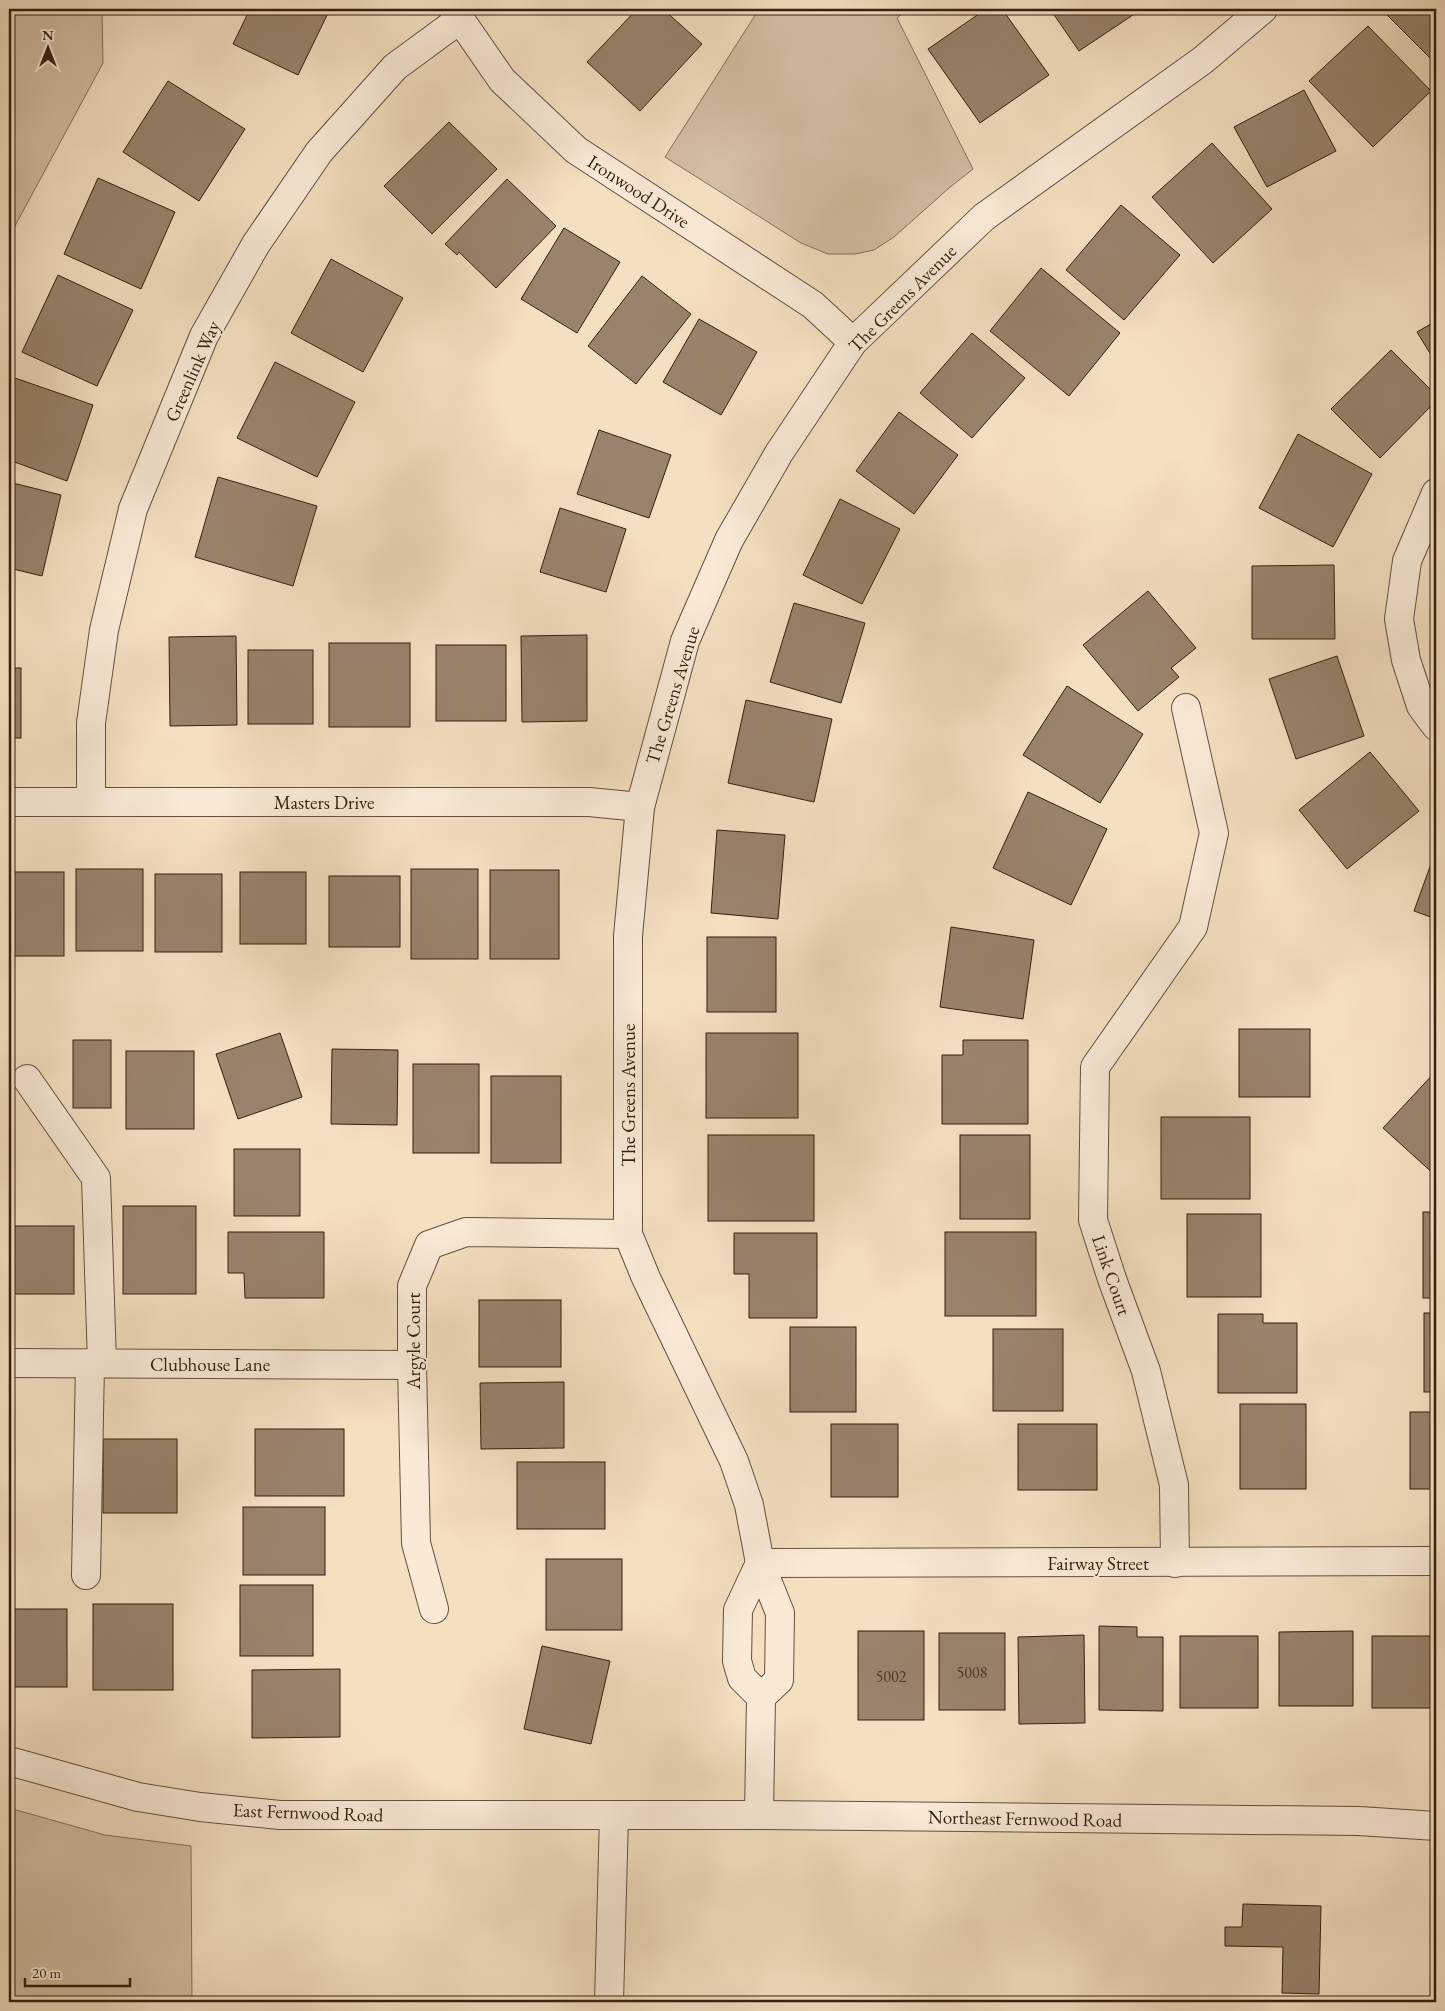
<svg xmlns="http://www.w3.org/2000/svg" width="1445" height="2011" viewBox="0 0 1445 2011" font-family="'EB Garamond',serif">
	<rect width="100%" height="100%" fill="#f4dfc1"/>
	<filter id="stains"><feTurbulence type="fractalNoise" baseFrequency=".004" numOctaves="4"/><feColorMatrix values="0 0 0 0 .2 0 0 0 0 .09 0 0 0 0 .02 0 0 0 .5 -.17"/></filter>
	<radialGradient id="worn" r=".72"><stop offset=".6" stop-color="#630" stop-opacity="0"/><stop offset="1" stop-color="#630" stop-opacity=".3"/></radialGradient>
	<g fill="#d3bea3" stroke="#846e59">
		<polygon points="9,9 102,9 103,63 9,237"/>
		<polygon points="759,9 908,9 897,18 973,169 949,188 894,237 874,250 855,254 828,254 801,243 665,157"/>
		<polygon points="9,1808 105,1835 191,1846 192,2002 9,2002"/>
	</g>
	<g fill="#98836c" stroke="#341f0f">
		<polygon points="250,9 330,9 298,75 233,44"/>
		<polygon points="637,9 663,9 702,44 640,111 587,62"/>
		<polygon points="986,9 1002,9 1049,75 980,123 928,49"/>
		<polygon points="1050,9 1142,9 1079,51"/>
		<polygon points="1387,9 1436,9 1436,57 1433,61 1384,12"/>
		<polygon points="1368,26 1431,91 1373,147 1309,81"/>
		<polygon points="168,81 245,129 199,201 123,152"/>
		<polygon points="1304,90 1336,151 1267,187 1234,127"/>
		<polygon points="449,122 497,169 432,234 384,186"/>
		<polygon points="1212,143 1272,209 1213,263 1152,197"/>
		<polygon points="98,178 175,212 141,289 64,254"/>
		<polygon points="507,179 556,226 496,288 459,252 457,255 445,244"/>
		<polygon points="1121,205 1180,255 1124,320 1066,270"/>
		<polygon points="564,228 620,262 577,333 521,299"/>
		<polygon points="331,259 403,298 363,372 291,333"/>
		<polygon points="1041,268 1120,333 1069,396 990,331"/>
		<polygon points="58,275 133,310 97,386 22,352"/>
		<polygon points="642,276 691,314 636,384 588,346"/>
		<polygon points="699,319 757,352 721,415 663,382"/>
		<polygon points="1436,321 1436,363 1417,332"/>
		<polygon points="972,333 1025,378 972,438 920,393"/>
		<polygon points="1391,350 1436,395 1436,401 1380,458 1331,409"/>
		<polygon points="275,362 355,402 317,477 237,438"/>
		<polygon points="12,377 93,405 67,481 9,460 9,386"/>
		<polygon points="899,412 958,455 914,514 856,471"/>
		<polygon points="599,430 671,455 649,518 577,494"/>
		<polygon points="1298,434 1372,474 1333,547 1259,508"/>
		<polygon points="218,477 317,506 293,586 195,557"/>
		<polygon points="9,482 61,495 42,576 9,568"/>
		<polygon points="840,499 900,529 862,604 803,575"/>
		<polygon points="560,508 626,529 606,592 540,572"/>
		<polygon points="1334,565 1335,639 1252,639 1252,566"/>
		<polygon points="1148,591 1196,648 1171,668 1179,677 1138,711 1083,645"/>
		<polygon points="794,603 865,623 841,703 770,682"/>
		<polygon points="587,635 587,721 522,722 521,636"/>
		<polygon points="236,636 237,725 170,726 169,637"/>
		<rect x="329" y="643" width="81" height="84"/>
		<rect x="436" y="645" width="70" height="76"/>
		<rect x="248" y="650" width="65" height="74"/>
		<polygon points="1337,656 1364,736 1296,759 1269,679"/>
		<rect x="9" y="668" width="12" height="70"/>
		<polygon points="1067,686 1143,734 1100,803 1023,755"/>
		<polygon points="746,700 832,719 814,802 728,783"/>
		<polygon points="1370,752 1419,811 1347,869 1299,810"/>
		<polygon points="1028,792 1107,829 1071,905 993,868"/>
		<polygon points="717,830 785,835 778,919 711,913"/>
		<polygon points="1436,850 1436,919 1414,911"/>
		<rect x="76" y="869" width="67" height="82"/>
		<rect x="411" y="869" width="67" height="90"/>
		<rect x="490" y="870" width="69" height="89"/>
		<rect x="9" y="872" width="55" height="84"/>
		<rect x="240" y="872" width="66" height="72"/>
		<rect x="155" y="874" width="67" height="78"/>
		<rect x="329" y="876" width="71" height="71"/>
		<polygon points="951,927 1034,940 1023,1019 940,1007"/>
		<rect x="707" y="937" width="69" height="75"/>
		<rect x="1239" y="1029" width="71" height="68"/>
		<polygon points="280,1033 302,1097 238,1119 216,1054"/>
		<rect x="706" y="1033" width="92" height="85"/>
		<rect x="73" y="1040" width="38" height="68"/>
		<polygon points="963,1040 1028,1040 1028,1124 942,1124 942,1055 963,1055"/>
		<polygon points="332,1049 398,1050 397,1125 331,1124"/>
		<rect x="126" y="1051" width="68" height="78"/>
		<rect x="413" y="1064" width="66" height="89"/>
		<polygon points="1436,1071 1436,1176 1383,1128"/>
		<rect x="491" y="1076" width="70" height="87"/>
		<rect x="1161" y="1117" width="89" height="82"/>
		<rect x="708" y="1135" width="106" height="86"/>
		<rect x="960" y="1135" width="70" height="84"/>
		<rect x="234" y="1149" width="66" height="67"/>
		<rect x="123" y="1206" width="73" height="88"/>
		<rect x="1423" y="1212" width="13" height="86"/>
		<rect x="1187" y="1214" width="74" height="83"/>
		<rect x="9" y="1226" width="65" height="68"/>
		<polygon points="228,1232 324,1232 324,1298 245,1298 244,1273 228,1273"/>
		<rect x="945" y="1232" width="91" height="84"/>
		<polygon points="734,1233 817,1233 817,1318 749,1318 749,1274 734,1274"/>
		<rect x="479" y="1300" width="82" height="67"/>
		<rect x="1424" y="1313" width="12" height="79"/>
		<polygon points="1218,1314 1263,1314 1263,1323 1297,1323 1297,1393 1218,1393"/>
		<rect x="790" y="1327" width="66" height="85"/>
		<rect x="993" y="1329" width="70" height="82"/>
		<polygon points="564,1382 564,1448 481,1449 480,1383"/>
		<rect x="1240" y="1404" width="66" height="85"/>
		<rect x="1410" y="1412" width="26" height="77"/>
		<rect x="831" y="1424" width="67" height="73"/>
		<rect x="1018" y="1424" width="79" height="66"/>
		<rect x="255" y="1429" width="89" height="67"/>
		<rect x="103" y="1439" width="74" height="74"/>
		<rect x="517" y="1462" width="88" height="67"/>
		<rect x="243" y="1507" width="82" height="68"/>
		<rect x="546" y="1559" width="76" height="71"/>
		<rect x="240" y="1585" width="73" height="71"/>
		<rect x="93" y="1604" width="80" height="86"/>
		<rect x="9" y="1609" width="58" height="78"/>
		<polygon points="1099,1626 1137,1627 1137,1637 1163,1637 1163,1711 1099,1710"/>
		<rect x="858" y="1631" width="66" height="89"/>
		<polygon points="1353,1631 1353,1706 1279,1706 1279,1632"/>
		<rect x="939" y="1633" width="66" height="77"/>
		<polygon points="1084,1635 1085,1723 1019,1724 1018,1637"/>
		<rect x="1180" y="1636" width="78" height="72"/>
		<rect x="1372" y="1636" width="64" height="72"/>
		<polygon points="542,1646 610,1661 591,1744 524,1729"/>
		<polygon points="340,1669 340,1737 252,1738 252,1670"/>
		<polygon points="1243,1904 1321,1906 1319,1994 1282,1993 1283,1947 1225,1946 1225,1927 1242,1927"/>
	</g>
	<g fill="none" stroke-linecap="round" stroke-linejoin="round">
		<g stroke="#644f3c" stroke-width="30">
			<g id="minor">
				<polyline points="453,9 502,80 576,150 813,305 853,342"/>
				<polyline points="1263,9 1203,60 984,217 853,342 779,453 729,540 685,641 640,807 628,936 628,1234 646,1278 734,1461 749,1505 760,1563 1436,1561"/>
				<polyline points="1436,493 1407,561 1399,619 1406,660 1421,706 1436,726"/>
				<polyline points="9,802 589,802 640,807"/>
				<polyline points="91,802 91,723 104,630 133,509 204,336 256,244 319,152 395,67 459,20"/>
				<polyline points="27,1079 96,1178 102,1363"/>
				<polyline points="9,1363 412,1365"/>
				<polyline points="1175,1563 1174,1485 1146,1371 1112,1279 1093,1220 1095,1067 1193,927 1214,833 1186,708"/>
				<polyline points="86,1575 90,1363"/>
				<polyline points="434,1609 416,1543 412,1365 412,1286 429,1245 466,1232 628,1234"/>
				<polyline points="9,1761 138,1797 200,1807 280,1815 759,1815 1359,1821 1436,1826"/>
				<polyline points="759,1815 761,1697 742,1678 737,1661 738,1610 760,1563 780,1613 779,1680 761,1697"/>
				<polyline points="609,2002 614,1816"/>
			</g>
		</g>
		<use href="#minor" stroke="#f8ead7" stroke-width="28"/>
	</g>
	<g text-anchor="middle" stroke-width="4" stroke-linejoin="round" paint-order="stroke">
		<g font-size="16" fill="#4d3826">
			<text x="972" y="1678">5008</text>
			<text x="891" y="1682">5002</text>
		</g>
		<g font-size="19" fill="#341f0f" stroke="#f8ead7">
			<text transform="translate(639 191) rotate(33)" y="7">Ironwood Drive</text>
			<text transform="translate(902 298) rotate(-45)" y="7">The Greens Avenue</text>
			<text transform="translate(192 371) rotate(-66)" y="7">Greenlink Way</text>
			<text transform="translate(672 695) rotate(-73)" y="7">The Greens Avenue</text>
			<text x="324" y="809">Masters Drive</text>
			<text transform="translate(628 1095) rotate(-90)" y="7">The Greens Avenue</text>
			<text transform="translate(1112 1275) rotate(71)" y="7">Link Court</text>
			<text transform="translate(413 1341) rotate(-90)" y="7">Argyle Court</text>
			<text x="210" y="1371">Clubhouse Lane</text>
			<text x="1098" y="1570">Fairway Street</text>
			<text transform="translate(308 1812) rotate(2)" y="7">East Fernwood Road</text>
			<text transform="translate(1025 1818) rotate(1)" y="7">Northeast Fernwood Road</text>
		</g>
	</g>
	<rect width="1445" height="2011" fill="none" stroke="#f4dfc1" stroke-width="30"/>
	<rect x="10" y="10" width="1425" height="1991" fill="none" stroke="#341f0f" stroke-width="2.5"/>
	<rect x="15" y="15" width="1415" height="1981" fill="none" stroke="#341f0f"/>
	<g transform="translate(48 48)" stroke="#f8ead7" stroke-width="4" paint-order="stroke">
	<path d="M0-4L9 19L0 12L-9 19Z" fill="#341f0f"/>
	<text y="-8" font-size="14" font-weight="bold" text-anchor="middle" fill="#341f0f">N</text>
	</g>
	<path d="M25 1978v8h105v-8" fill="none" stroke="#341f0f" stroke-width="2.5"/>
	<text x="32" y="1978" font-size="15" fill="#341f0f" stroke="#f8ead7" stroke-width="4" paint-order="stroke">20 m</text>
	<rect width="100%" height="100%" filter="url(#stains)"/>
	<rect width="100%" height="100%" fill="url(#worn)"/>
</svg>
